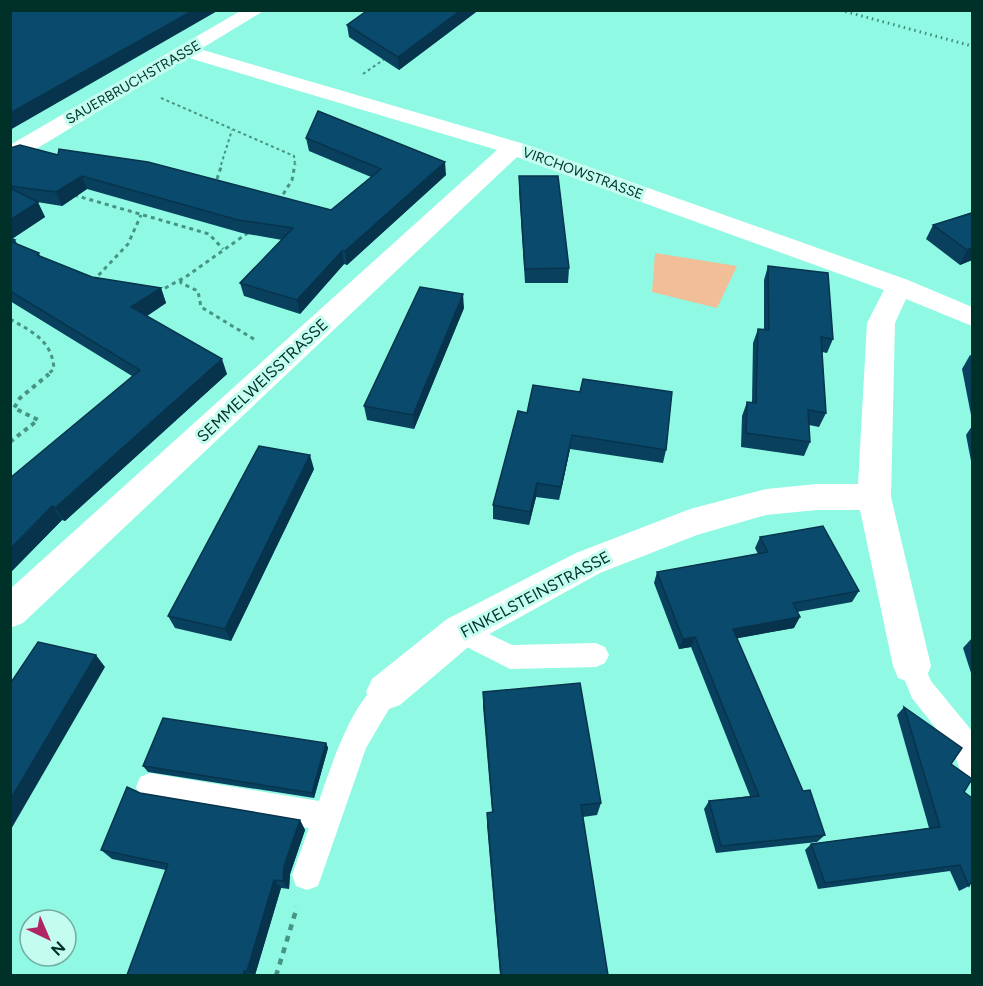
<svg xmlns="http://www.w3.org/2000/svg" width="983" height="986" viewBox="0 0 983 986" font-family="Figtree,sans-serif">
	<rect width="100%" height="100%" fill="#8ff9e3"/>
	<polygon fill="#f1be97" points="655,253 737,266 717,308 652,292"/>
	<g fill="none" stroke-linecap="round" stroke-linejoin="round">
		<g stroke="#479485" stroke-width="2" stroke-dasharray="3 3" stroke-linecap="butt">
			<polyline points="363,74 386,58"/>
			<polyline points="161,98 294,156 295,165"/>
			<polyline points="221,165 232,130"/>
		</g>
		<g stroke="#479485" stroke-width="3" stroke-dasharray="4 4" stroke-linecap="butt">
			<polyline points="217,179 222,164"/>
			<polyline points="74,195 209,234 223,249"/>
			<polyline points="279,201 292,180 295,164"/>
			<polyline points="181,280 181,283 198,291 201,307 257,341"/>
			<polyline points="93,281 128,244 141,215"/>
			<polyline points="158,292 187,276 249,232"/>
			<path d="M10,319C32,332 52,340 54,369L47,375"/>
		</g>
		<polyline stroke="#479485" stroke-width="4" stroke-dasharray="4.5 4.5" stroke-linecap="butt" points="10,442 38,420 14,408 20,398 49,374"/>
		<polyline stroke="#479485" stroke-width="4.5" stroke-dasharray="6 6" stroke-linecap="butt" points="276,976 297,907"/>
		<g fill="#fff" fill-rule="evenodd">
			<polygon points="460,620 512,645 596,643 605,647 609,655 605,663 596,667 510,669 451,639 447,631 451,623"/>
			<polygon points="912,654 921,658 931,681 972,731 972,780 962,776 953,750 912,698 899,666 903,658"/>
			<path d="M386,680L395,683L399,692L366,748L318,886L307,890L296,886L292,875L309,828L150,801L140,797L136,787L140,777L150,773L319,801C330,770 354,692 386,680Z"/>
		</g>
		<polygon fill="#fff" fill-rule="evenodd" points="186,45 521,143 908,280 972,307 972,326 906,299 895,323 891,497 931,666 926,678 912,683 898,678 893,666 860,510 817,510 766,515 697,535 600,573 473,643 400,705 386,710 372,705 366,692 372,679 447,619 576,553 690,509 766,489 817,484 858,484 867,323 884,290 517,157 23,623 10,628 10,589 497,150 179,55 176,51 179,47"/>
		<polygon fill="#fff" fill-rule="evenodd" points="242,10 265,10 18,160 10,162 10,145"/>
		<polyline stroke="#3f887a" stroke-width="3" stroke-dasharray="1.5 4" stroke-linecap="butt" points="840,10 972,46"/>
	</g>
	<g fill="#09405e">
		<polygon points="368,10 476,10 476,12 399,70 349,37 347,25"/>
		<polygon points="306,138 446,175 347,265 344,264 300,314 244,296 240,283 282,240 242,233 87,189 62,206 37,202 45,217 12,239 15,240 18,245 39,253 40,256 92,277 161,288 166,303 147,316 227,374 65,521 62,520 10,573 132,376 10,301 10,148 58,155 331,210 371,177 309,151"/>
		<polygon points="519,176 569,268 568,283 525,283 519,190"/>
		<polygon points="972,212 972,260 960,265 926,239 933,225"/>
		<polygon points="768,266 833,339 827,353 822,352 826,413 819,427 809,425 810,442 804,456 741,447 742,416 747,402 752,402 753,343 758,329 764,330 764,280"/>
		<polygon points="464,308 414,429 367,420 364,406"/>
		<polygon points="970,355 972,356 972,420 962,369"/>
		<polygon points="518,411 666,450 663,463 570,449 559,500 536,497 529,525 493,519 493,505"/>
		<polygon points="972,426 972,466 966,435"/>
		<polygon points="314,469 231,641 175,628 168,616"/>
		<polygon points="760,537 859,591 852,602 797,612 794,628 737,638 803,791 825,835 817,842 716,853 704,809 709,801 750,796 691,647 679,649 654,583 657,572 758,554 755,548"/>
		<polygon points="972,638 972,676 963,648"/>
		<polygon points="483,692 601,803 597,815 583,817 608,975 500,975 487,825 487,813 492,812 483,707"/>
		<polygon points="904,707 951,764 964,792 969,886 959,891 950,871 818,889 805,850 811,844 929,828 897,715"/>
		<polygon points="326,743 328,748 314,798 148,772 143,766"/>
		<polygon points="140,793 300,820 305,830 290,874 289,889 281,888 255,975 127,975 166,870 112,859 101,850"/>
	</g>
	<g fill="#07344c">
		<polygon points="194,10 219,10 10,130 10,113"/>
		<polygon points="461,10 476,10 476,12 399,70 398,57"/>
		<polygon points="445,162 446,175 347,265 345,251"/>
		<polygon points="82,176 87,189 62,206 56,192"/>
		<polygon points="38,202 45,217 10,240 10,220"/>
		<polygon points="972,248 972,260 960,265 967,250"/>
		<polygon points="342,251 344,264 300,314 297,300"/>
		<polygon points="161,288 166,303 138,322 131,307"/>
		<polygon points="463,294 464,308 414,429 413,415"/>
		<polygon points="222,359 227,374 65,521 55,508"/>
		<polygon points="572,435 570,449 559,500 561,487"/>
		<polygon points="310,455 314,469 231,641 225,629"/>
		<polygon points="537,483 536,497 529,525 530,512"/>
		<polygon points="52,506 62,520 10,573 10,549"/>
		<polygon points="800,617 794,628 728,640 733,629"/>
		<polygon points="695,637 691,647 679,649 683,639"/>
		<polygon points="96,655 105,667 10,831 10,800"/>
		<polygon points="326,743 328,748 314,798 312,793"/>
		<polygon points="300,820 305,830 290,874 289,889 283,881 284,866"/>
		<polygon points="274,880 281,888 255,975 252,975 247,971"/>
		<polygon points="244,971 250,975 243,975"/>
	</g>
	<g fill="#0a4b6d" stroke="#07344c" stroke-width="1.5">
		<polygon points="10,10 194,10 10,113"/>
		<polygon points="368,10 461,10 398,57 347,25"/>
		<polygon points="318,111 445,162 345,251 342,251 297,300 240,283 293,228 238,220 82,176 56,192 10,186 10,148 20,145 58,155 59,149 148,162 331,210 381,169 306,138"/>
		<polygon points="519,176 558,176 569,268 525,269"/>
		<polygon points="10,188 38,202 10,220"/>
		<polygon points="972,213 972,248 967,250 933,225"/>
		<polygon points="10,238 15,240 12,242 39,253 37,255 92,277 161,288 131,307 222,359 55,508 52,506 10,549 10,478 140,370 10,291"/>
		<polygon points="768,266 828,273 833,339 821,337 826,413 808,410 810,442 746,433 747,402 756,403 758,329 769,330"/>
		<polygon points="420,287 463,294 413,415 364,406"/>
		<polygon points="583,379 672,392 666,450 572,435 561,487 537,483 530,512 493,505 518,411 527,413 533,385 580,392"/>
		<polygon points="259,446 310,455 225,629 168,616"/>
		<polygon points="823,526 859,591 793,603 800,617 733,629 803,791 810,790 825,835 721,846 709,801 759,796 695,637 683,639 657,572 768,552 760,537"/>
		<polygon points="38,642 96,655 10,800 10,684"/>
		<polygon points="580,683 601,803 581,805 608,975 501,975 487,813 493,812 483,692"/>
		<polygon points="904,707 962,748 951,764 972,779 964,792 972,798 972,880 969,886 960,865 825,883 811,844 940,827"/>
		<polygon points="163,718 326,743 312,793 143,766"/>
		<polygon points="127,787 140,793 300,820 284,866 283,881 274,880 247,971 244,971 243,975 127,975 168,864 101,850"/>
	</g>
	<g text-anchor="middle" stroke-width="6" stroke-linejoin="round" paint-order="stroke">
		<g font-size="14" fill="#003129" stroke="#c2fdef">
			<text transform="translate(133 82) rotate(-30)" y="5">SAUERBRUCHSTRASSE</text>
			<text transform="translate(583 173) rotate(20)" y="5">VIRCHOWSTRASSE</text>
		</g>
		<g font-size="16" fill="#003129" stroke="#c2fdef">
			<text transform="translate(262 380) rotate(-43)" y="6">SEMMELWEISSTRASSE</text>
			<text transform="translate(535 594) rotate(-28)" y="6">FINKELSTEINSTRASSE</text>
		</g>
	</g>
	<rect width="983" height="986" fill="none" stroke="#003129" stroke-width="24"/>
	<g transform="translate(48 938) rotate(136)"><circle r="28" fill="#c2fdef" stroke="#74aba0" stroke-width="1.5"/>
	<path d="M0-4.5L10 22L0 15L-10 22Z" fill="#b02665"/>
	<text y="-9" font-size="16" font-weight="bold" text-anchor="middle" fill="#003129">N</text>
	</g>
</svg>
